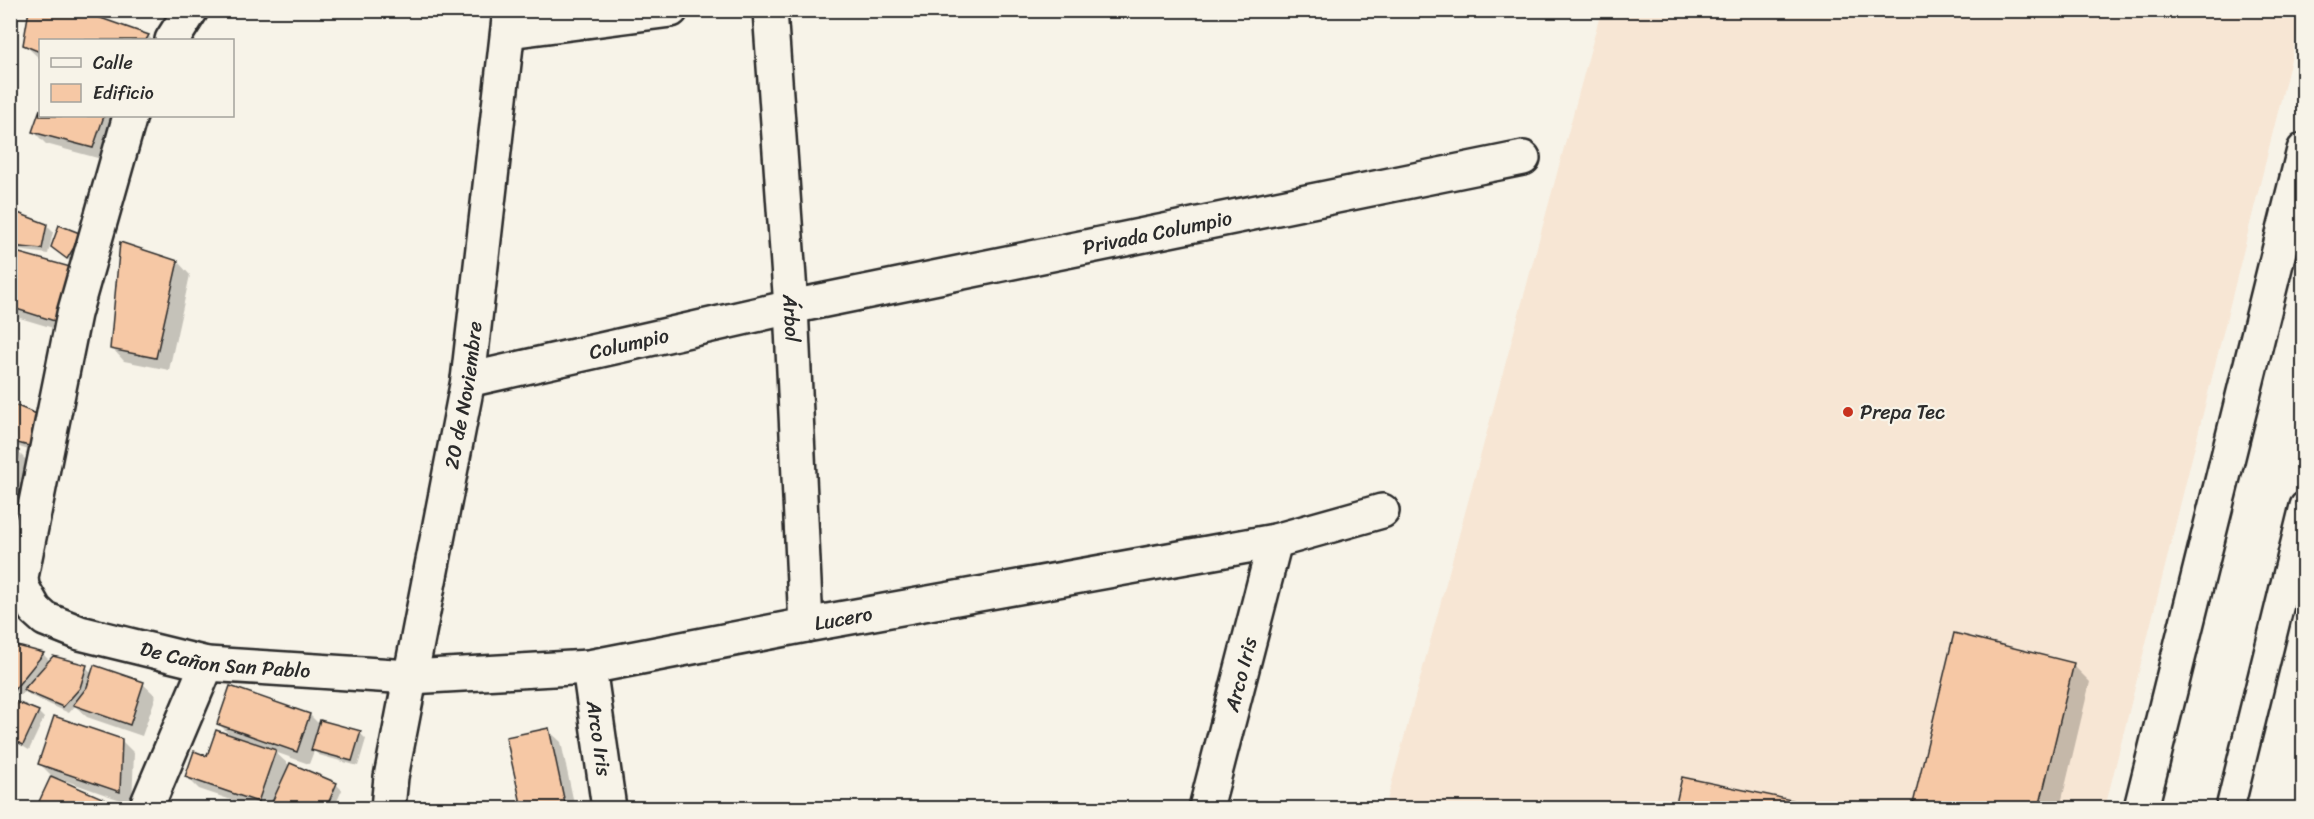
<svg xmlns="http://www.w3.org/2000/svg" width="2314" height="819" viewBox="0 0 2314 819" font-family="Sriracha,sans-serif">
	<rect width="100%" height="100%" fill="#f7f3e8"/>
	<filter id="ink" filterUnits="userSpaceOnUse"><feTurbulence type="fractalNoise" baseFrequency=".0167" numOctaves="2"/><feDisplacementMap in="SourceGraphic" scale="12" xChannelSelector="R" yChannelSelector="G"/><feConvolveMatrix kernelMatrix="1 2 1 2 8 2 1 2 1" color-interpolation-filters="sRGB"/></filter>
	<g filter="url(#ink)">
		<polygon fill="#f7e6d4" points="1601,11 2303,11 2105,808 1385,808"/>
		<g fill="#0003">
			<polygon points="74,10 148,36 153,40 40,40 40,59 25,45"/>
			<polygon points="40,113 40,116 121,116 105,160 46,144 34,132"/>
			<polygon points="10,212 46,225 53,232 48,254 10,249"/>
			<polygon points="82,235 74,264 60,253"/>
			<polygon points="13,253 73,334 10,315 10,262"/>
			<polygon points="178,262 190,275 169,370 124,361 112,348"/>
			<polygon points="10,404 43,418 35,452 10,444"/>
			<polygon points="10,450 18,452 31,465 17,543 10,541"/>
			<polygon points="1955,635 2073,665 2090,682 2060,808 1914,808"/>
			<polygon points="10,645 43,654 50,661 86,667 93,674 143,684 156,696 142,736 87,717 75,706 69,713 31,696 25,691 21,695 10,690"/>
			<polygon points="231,687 310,715 320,725 360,733 366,739 358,766 319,755 314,751 309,764 275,752 290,766 336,784 342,790 334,808 282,808 275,802 272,808 255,808 199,789 187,777 232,737 219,724"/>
			<polygon points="10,703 38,712 44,718 29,750 10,739"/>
			<polygon points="548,730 561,742 575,808 523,808 508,738"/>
			<polygon points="121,740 134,753 132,804 58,778 57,780 118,808 38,808 52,776 39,763"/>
			<polygon points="1684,779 1795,802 1801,808 1677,808"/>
		</g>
		<g fill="#f6c8a5" stroke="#2b2b2b" stroke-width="1.5">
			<polygon points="29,10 78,10 149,35 146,40 40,40 40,52 23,45"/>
			<polygon points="40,109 40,116 104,116 93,148 32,132"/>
			<polygon points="10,210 47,224 42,249 10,246"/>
			<polygon points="59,225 82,234 67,259 51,247"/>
			<polygon points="120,242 178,261 156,358 110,349"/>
			<polygon points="12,251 74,268 61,323 10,307"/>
			<polygon points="10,403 44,417 29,446 10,441"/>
			<polygon points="10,448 19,451 10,501"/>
			<polygon points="1954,633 2074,663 2039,808 1912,808"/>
			<polygon points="10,644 44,653 14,690 10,688"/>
			<polygon points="53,656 87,665 80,688 63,707 23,690"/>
			<polygon points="94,665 144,682 130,725 73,705 87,687"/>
			<polygon points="230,686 310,714 297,752 217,724"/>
			<polygon points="14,701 39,711 23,745 10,738 10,709"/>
			<polygon points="54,716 122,739 120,792 38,764"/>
			<polygon points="320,720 361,731 352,761 311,750"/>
			<polygon points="549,728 566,808 522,808 506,737"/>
			<polygon points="216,730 276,750 258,802 185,777 194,751 207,756"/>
			<polygon points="290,763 337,783 326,808 288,808 272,802"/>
			<polygon points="51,776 116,804 114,808 36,808"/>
			<polygon points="1682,777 1796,801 1794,808 1675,808"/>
		</g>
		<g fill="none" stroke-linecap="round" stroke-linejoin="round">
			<g stroke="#2b2b2b" stroke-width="32">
				<polyline id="service" points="2230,808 2304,506"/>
			</g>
			<g stroke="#2b2b2b" stroke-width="38">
				<g id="minor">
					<path id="s1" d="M770,10L791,307L806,625"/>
					<polyline points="509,31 671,10"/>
					<polyline points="172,40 191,10"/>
					<path id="s2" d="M130,116L74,314L21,577L22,587L35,610L45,619L80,633L207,664L410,677L589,667L806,625L1275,541L1382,511"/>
					<path id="s3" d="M468,380L791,307L1523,158"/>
					<path id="s4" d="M589,667L609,808"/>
					<polyline points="146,808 207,664"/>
					<path id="s5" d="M388,808L391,777L468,380L510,10"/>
					<path id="s6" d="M1206,808L1275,541"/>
					<polyline points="2141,808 2304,150"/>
				</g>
			</g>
			<use href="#service" stroke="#f7f3e8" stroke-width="27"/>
			<use href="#minor" stroke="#f7f3e8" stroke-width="33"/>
		</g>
	</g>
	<circle fill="#c8321e" stroke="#f7f3e8" stroke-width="2" cx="1848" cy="412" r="6"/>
	<g text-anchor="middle" stroke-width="4.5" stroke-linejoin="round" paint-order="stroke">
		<g font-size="20" fill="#2b2b2b" stroke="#f7f3e8">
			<text dy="7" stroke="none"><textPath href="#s3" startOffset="705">Privada Columpio</textPath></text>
			<text dy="7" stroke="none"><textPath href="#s1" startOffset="309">Árbol</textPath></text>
			<text dy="7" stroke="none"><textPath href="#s3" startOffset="165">Columpio</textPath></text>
			<text dy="7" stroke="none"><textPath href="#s5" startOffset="420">20 de Noviembre</textPath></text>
			<text dy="7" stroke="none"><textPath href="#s2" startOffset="1334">Lucero</textPath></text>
			<text dy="7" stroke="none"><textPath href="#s2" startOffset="710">De Cañon San Pablo</textPath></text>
			<text dy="7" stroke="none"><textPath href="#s6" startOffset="138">Arco Iris</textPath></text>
			<text dy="7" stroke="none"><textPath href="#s4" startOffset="72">Arco Iris</textPath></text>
		</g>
		<g font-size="20" fill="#2b2b2b" stroke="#f7f3e8" text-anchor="start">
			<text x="1860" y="419">Prepa Tec</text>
		</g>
	</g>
	<rect width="2314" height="819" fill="none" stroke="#f7f3e8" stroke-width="36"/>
	<rect x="18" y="18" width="2278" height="783" fill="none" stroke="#2b2b2b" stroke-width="2" filter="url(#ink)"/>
	<rect x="39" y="39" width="195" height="78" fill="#f7f3e8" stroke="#a5a39c" stroke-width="1.5"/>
	<rect x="51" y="58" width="30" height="9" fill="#f7f3e8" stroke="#a5a39c" stroke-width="1.5"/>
	<text x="93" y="69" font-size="18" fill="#2b2b2b">Calle</text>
	<rect x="51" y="84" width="30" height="18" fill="#f6c8a5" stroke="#a5a39c" stroke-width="1.5"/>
	<text x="93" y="99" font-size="18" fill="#2b2b2b">Edificio</text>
</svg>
